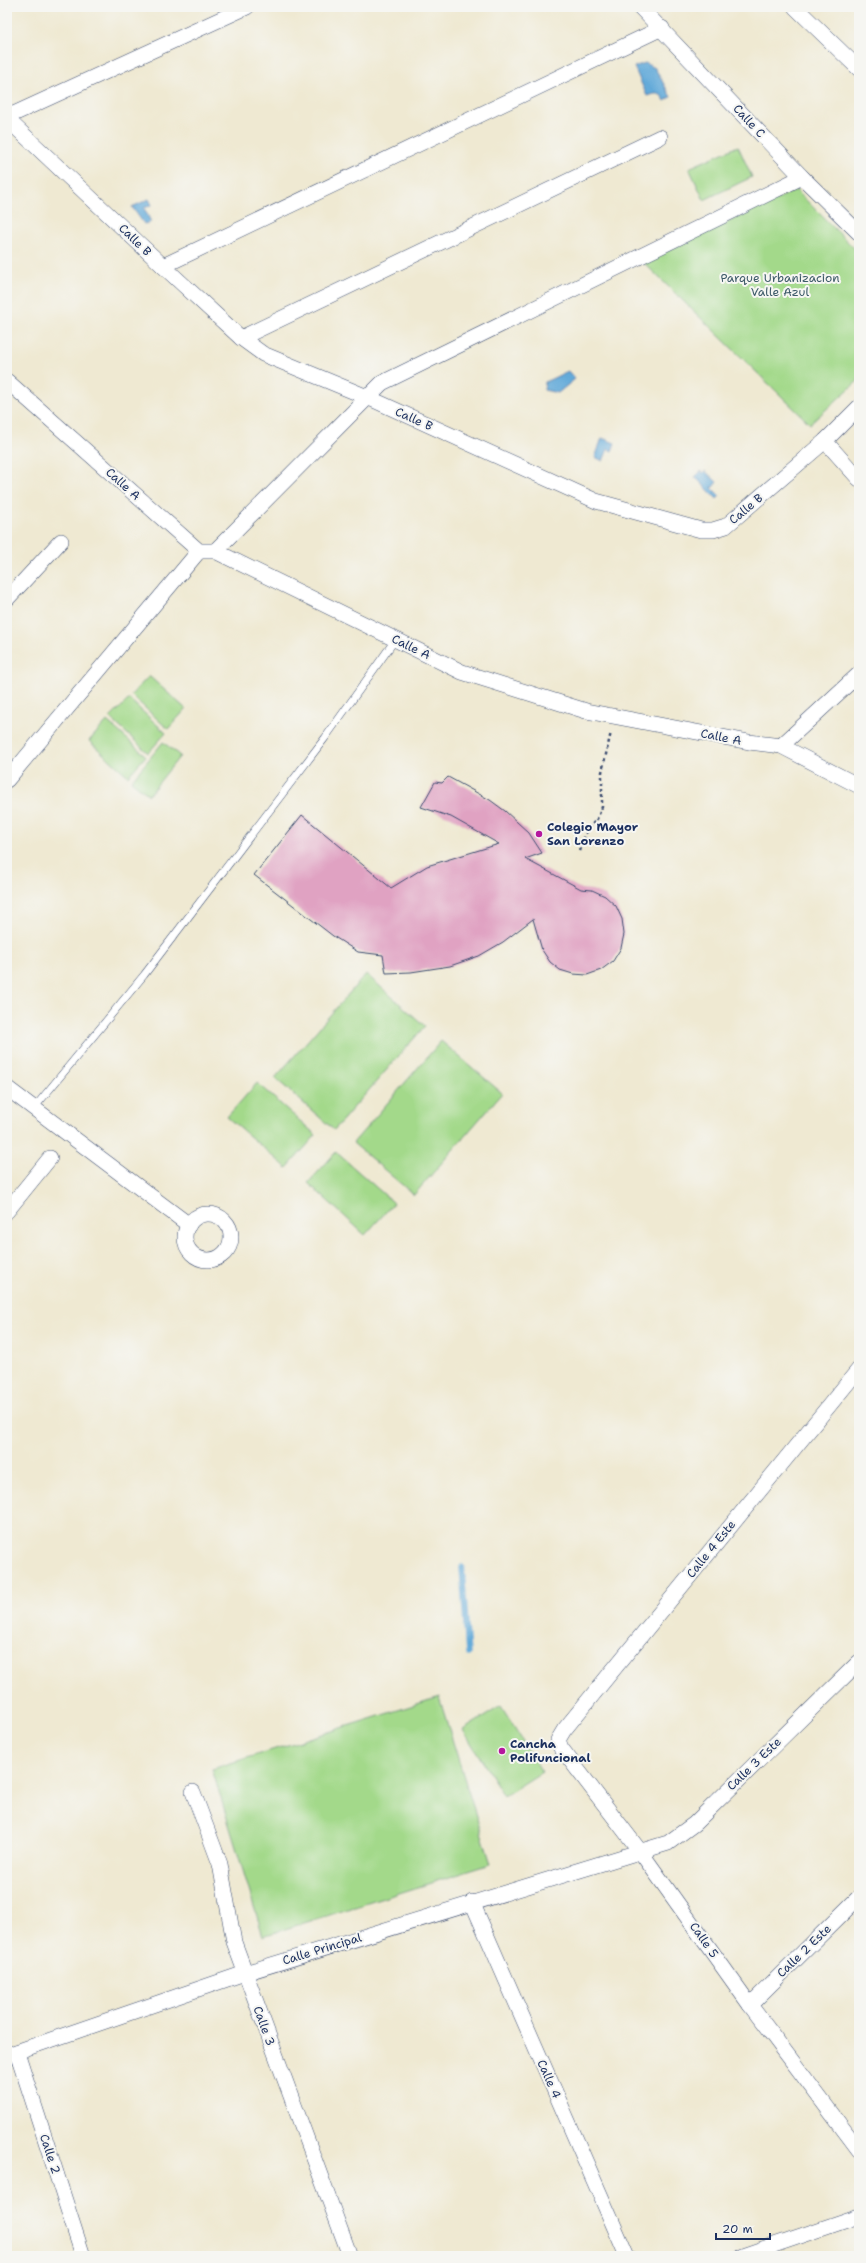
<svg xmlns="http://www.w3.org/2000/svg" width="866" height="2263" viewBox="0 0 866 2263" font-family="'Shantell Sans',sans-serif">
	<rect width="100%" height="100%" fill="#f6f6f2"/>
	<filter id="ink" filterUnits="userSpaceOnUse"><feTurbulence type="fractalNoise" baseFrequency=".025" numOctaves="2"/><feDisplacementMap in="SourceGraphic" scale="8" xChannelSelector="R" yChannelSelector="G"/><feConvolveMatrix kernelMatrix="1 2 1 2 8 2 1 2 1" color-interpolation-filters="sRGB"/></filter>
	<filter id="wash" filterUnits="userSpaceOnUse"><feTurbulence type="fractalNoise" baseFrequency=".012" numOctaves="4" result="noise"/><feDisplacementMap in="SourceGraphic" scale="16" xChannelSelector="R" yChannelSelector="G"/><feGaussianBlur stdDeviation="0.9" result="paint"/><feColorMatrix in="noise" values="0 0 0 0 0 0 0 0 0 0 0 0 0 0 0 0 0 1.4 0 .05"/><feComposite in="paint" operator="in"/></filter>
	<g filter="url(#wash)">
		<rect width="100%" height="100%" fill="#efe9d2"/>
		<g fill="#a3d98a" stroke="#5f8474">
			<polygon points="738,146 752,177 704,200 689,168"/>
			<polygon points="796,190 859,253 859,380 810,424 643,262"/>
			<polygon points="149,676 186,709 168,729 131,695"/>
			<polygon points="129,699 166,733 148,753 110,718"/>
			<polygon points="107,721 146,756 128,776 89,741"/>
			<polygon points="163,742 180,756 149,795 131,781"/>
			<polygon points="366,974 425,1026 334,1130 275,1078"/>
			<polygon points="441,1041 502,1093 414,1195 353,1143"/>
			<polygon points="257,1083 316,1135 287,1168 227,1117"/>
			<polygon points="336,1152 394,1203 365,1235 308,1183"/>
			<polygon points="439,1697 491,1864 263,1936 212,1769"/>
			<polygon points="501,1706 542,1772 504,1796 463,1730"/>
		</g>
		<g fill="#63aad9" stroke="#3f6c9c">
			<path d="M645,63L655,68L671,97L665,101C661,92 656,93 647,96L634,67Z"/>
			<polygon points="149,199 152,205 144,208 151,222 144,224 132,207"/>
			<polygon points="568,371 575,379 558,393 544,390 545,382"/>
			<polygon points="602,438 615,443 612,451 608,449 603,461 595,457"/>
			<polygon points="701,471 703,473 705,471 717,482 712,488 720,496 717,499 695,477"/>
		</g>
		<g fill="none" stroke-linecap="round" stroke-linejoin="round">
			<polyline stroke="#63aad9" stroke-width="5.5" points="462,1567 468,1654"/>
		</g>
		<g id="blocks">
			<polygon fill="#e0a2c2" points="448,777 490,800 505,811 529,833 542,853 525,859 581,889 592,890 605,896 616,906 622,919 624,934 621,948 613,961 601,970 587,975 573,974 560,970 550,962 542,950 533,919 503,942 479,956 450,966 411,972 386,973 383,955 358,952 333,936 254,875 302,815 391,888 427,866 499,844 451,817 421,807 435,782 442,783"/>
		</g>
	</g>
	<g filter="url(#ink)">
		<use href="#blocks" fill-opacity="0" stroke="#3b4b6f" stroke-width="1"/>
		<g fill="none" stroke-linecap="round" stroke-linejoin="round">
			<g stroke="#3b4b6f" stroke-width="8">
				<polyline id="lane" points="35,1107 144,975 325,738 395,640"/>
			</g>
			<g stroke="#3b4b6f" stroke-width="16">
				<g id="street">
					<polyline points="640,7 802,177 859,233"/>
					<polyline points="795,7 859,69"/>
					<polyline points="7,117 247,7"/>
					<polyline points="7,119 163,266 241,338 263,354 367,397 596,501 701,530 713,530 726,526 825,441 859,407"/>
					<polyline points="163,266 662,28"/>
					<polyline points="241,338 660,137"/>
					<polyline points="7,381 199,551 215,551 462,672 586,711 749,742 781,746 859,786"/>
					<polyline points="825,441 859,479"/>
					<polyline points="215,551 382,383 802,177"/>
					<polyline points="7,599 61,541"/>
					<polyline points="781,746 859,674"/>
					<polyline points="7,780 199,551"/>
					<polyline points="7,1088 189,1225"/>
					<polyline points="7,1211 50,1158"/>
					<circle cx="208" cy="1237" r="23"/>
					<polyline points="859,1369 564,1730 558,1740 561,1748 640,1851 750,2005 859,2150"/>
					<polyline points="193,1792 220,1864 234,1942 350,2256"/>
					<polyline points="472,1902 627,2256"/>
					<polyline points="750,2005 859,1897"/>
					<polyline points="17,2052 83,2256"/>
					<polyline points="7,2055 245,1973 668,1843 694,1824 859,1662"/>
					<polyline points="742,2256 859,2216"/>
				</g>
			</g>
			<polyline stroke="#3b4b6f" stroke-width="2.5" stroke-dasharray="3 3" stroke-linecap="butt" points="580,851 587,830 597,819 602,807 602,772 611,732"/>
			<use href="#lane" stroke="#fff" stroke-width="7"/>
			<use href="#street" stroke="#fff" stroke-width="15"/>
		</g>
	</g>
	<g fill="#b5179e" stroke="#f6f6f2" stroke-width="1.5">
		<circle cx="539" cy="834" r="4"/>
		<circle cx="502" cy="1751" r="4"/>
	</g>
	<g text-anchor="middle" stroke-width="4" stroke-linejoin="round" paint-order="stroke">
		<g font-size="12" fill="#1b2f5e" stroke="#f6f6f2">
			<text transform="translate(749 121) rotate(47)" y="4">Calle C</text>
			<text transform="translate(135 240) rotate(44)" y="4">Calle B</text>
			<text transform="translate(414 419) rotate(24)" y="4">Calle B</text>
			<text transform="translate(123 484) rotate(42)" y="4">Calle A</text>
			<text transform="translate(746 509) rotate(-40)" y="4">Calle B</text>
			<text transform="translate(411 647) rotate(26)" y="4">Calle A</text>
			<text transform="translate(721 737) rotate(11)" y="4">Calle A</text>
			<text transform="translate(711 1549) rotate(-51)" y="4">Calle 4 Este</text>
			<text transform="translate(754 1764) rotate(-44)" y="4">Calle 3 Este</text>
			<text transform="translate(704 1940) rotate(55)" y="4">Calle 5</text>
			<text transform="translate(322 1949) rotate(-17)" y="4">Calle Principal</text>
			<text transform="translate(804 1951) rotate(-44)" y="4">Calle 2 Este</text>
			<text transform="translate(264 2026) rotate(70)" y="4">Calle 3</text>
			<text transform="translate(549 2079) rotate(66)" y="4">Calle 4</text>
			<text transform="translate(50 2154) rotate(72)" y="4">Calle 2</text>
		</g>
		<g font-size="12" fill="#3d5a69" stroke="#f6f6f2">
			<text x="780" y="282">Parque Urbanizacion<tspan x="780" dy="14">Valle Azul</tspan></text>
		</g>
		<g font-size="12" font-weight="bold" fill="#1b2f5e" stroke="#f6f6f2" text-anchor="start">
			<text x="547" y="831">Colegio Mayor<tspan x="547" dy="14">San Lorenzo</tspan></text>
			<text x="510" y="1748">Cancha<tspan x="510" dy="14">Polifuncional</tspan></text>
		</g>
	</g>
	<rect width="866" height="2263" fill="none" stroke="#f6f6f2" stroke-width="24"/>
	<path d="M716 2233v6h54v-6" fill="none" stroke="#1b2f5e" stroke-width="2"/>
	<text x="722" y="2233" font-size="12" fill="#1b2f5e" stroke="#f6f6f2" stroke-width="3" paint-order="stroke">20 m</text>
</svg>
